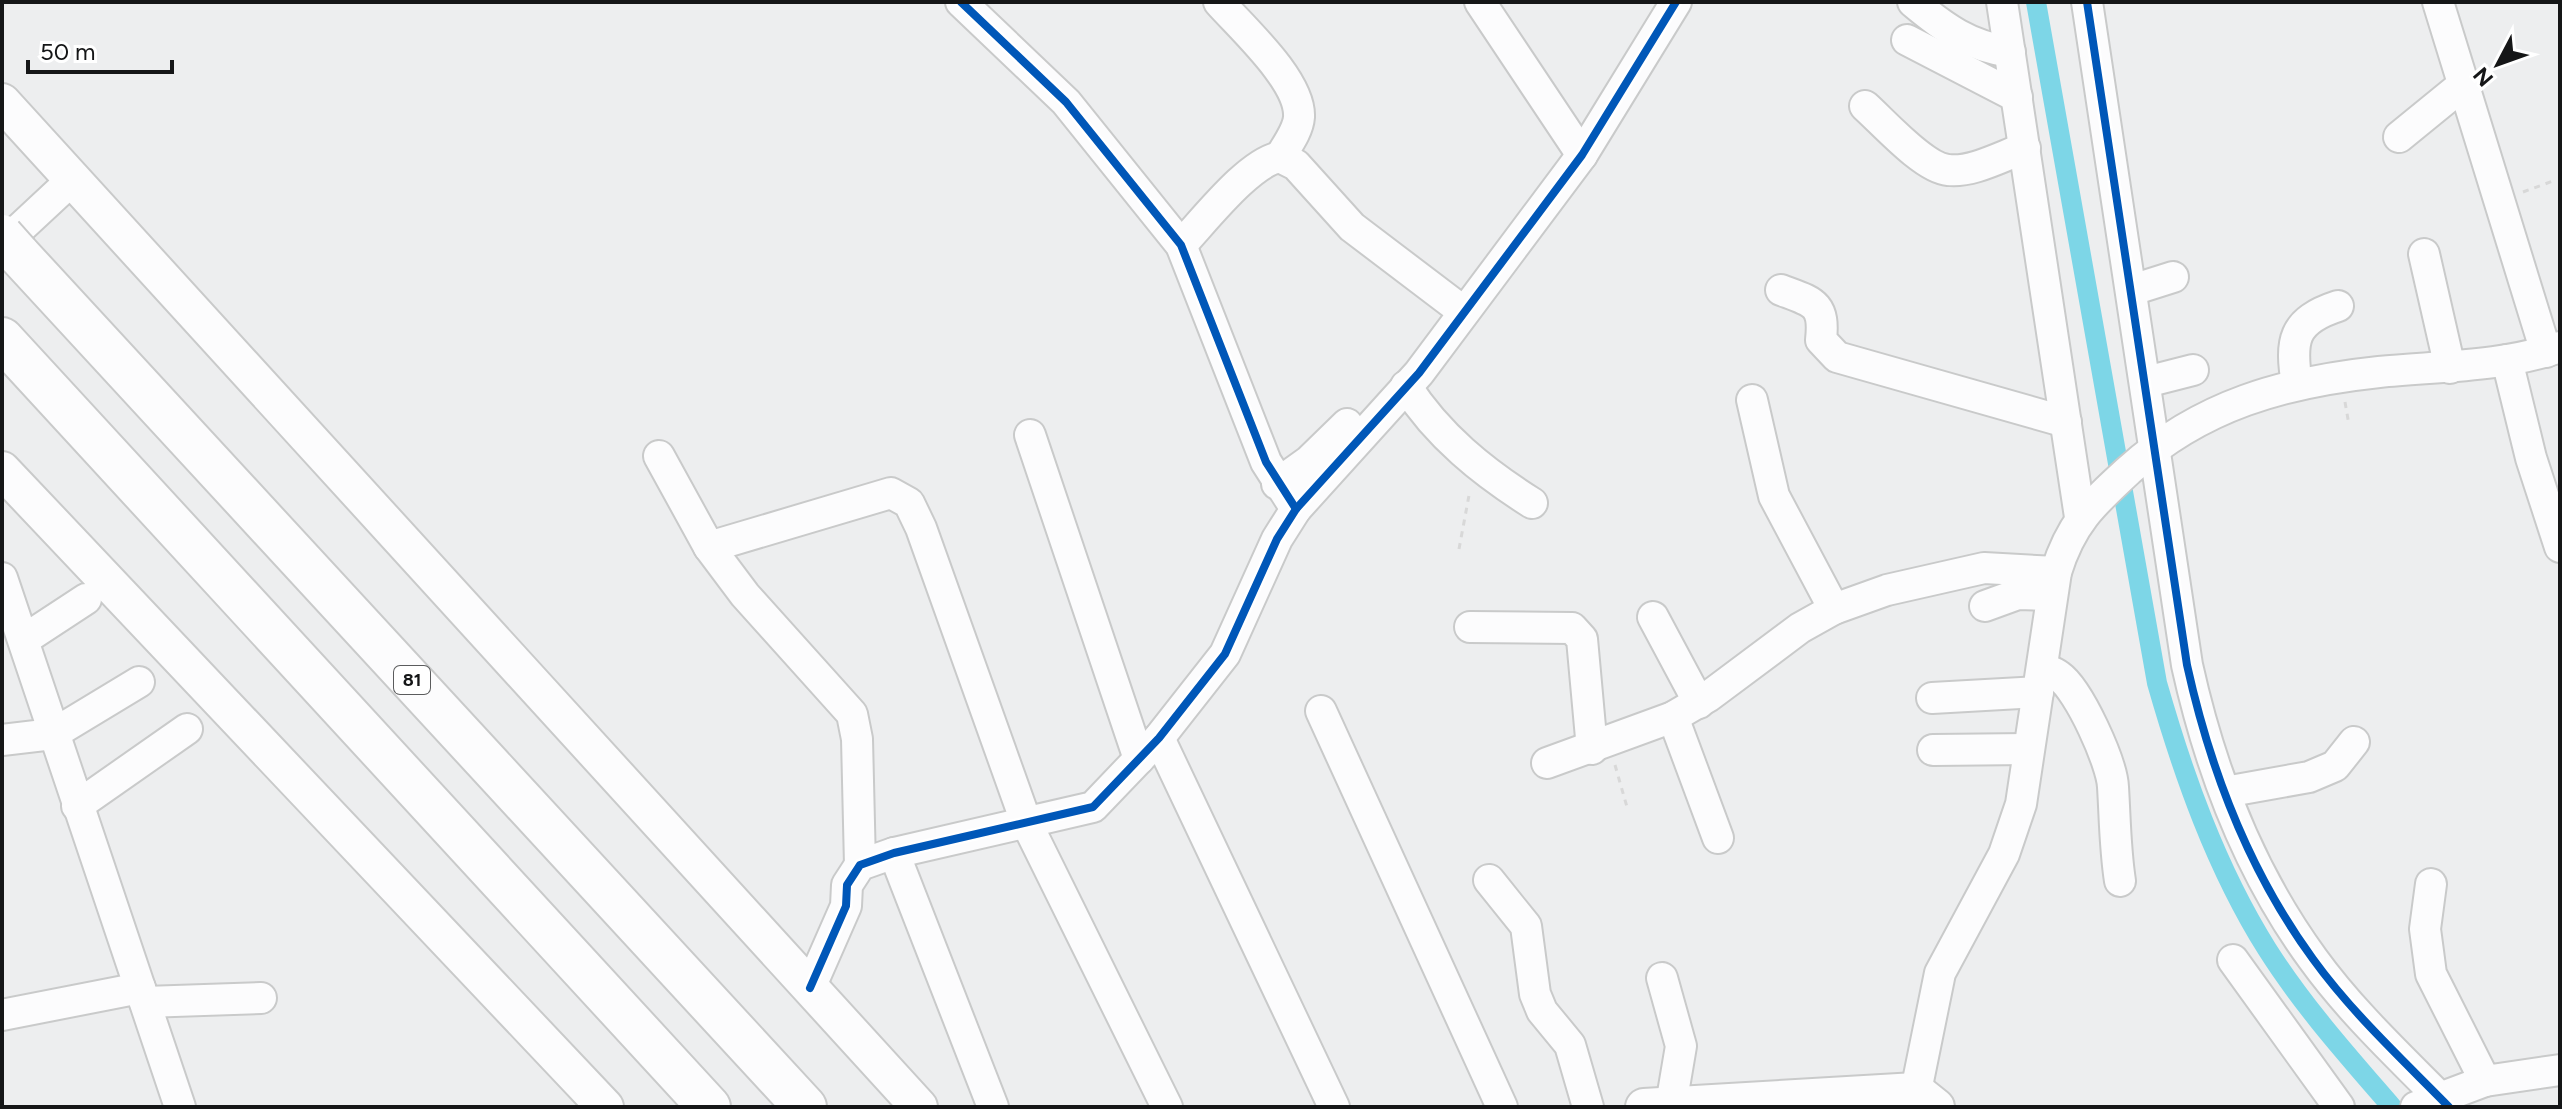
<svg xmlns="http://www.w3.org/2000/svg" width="2562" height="1109" viewBox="0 0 2562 1109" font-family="Figtree,sans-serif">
	<rect width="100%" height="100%" fill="#edeeef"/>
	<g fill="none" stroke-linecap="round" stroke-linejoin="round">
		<path stroke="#7dd6e7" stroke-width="20" d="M2036,2L2157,683C2183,774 2216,868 2267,949C2303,1006 2348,1056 2392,1107"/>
		<g stroke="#c9caca" stroke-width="34">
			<g id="minor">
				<polyline points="961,2 1066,102 1181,245 1266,462 1296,509"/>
				<path d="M1219,2C1242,28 1301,81 1299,117C1298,131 1287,145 1280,157"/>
				<polyline points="1480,2 1582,155"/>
				<path d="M1913,2C1944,28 1969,46 2010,52"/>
				<polyline points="2002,2 2080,517"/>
				<path d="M2087,2L2187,665C2210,769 2250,873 2313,959C2352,1013 2403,1060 2449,1107"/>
				<polyline points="2438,2 2546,352"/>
				<polyline points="1907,40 2017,97"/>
				<path d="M1865,106C1884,123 1924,168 1948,170C1972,173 2002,156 2025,148"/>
				<polyline points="2399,137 2464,84"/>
				<polyline points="2,245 73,179"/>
				<path d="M1181,245C1204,221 1249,162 1280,157L1296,165L1352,227L1464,312"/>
				<polyline points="2424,254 2450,368"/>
				<path d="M1781,290C1813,302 1825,303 1821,340L1837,357L2066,422"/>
				<polyline points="2132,290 2173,277"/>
				<polyline points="2507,360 2531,458 2560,547"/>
				<polyline points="2146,382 2193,370"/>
				<path d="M2297,385C2290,341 2292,321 2338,306"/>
				<path d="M1406,386C1438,436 1483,472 1532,503"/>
				<polyline points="1752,400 1774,496 1834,609"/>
				<polyline points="1030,435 1139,759"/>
				<polyline points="659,456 709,547"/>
				<polyline points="1277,484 1309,461 1347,424"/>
				<polyline points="2,578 180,1107"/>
				<polyline points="1985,606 2018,594 2052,595"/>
				<polyline points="1653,617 1699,703"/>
				<polyline points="1470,627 1572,628 1582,639 1592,749"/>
				<polyline points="25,639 86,599"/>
				<path d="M2042,668C2047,670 2054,672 2059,676C2079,690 2112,763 2113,787C2115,819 2115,849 2120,881"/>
				<polyline points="1932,698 2038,692"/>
				<polyline points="1321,711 1502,1107"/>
				<polyline points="1673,717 1718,838"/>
				<polyline points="1159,738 1334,1107"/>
				<polyline points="2,740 53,734 139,682"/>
				<polyline points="1933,750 2028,749"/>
				<polyline points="1547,763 1673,717 1709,696 1800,628 1834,609 1887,590 1984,568 2056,572"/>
				<polyline points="2225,792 2309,777 2335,766 2354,742"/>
				<polyline points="77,806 187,729"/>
				<polyline points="894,853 993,1107"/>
				<polyline points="860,865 857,739 852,714 745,595 709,547 891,493 909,503 921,528 1026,822 1167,1107"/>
				<polyline points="1489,880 1526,926 1535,994 1542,1011 1570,1045 1588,1107"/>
				<polyline points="2431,884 2425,929 2431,974 2485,1081"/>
				<polyline points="2233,960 2339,1107"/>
				<polyline points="1662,978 1681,1046 1671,1105"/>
				<polyline points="810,988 846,906 847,885 860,865 894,853 1093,807 1159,738 1225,654 1277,539 1296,509 1419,373 1582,155 1676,2"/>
				<polyline points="145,1002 261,998"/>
				<polyline points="2,1015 140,988"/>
				<path d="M1916,1091L1940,973L2004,854L2021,804L2056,572C2071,523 2092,504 2129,470C2201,405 2284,382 2379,372C2440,366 2502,367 2560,347"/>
				<polyline points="2416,1107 2485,1081 2560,1070"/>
			</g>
		</g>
		<g stroke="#c9caca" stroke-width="40">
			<g id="major">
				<polyline points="2,102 919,1107"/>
				<polyline points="2,470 605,1107"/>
				<polyline points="1644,1107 1916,1091 1936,1107"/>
			</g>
		</g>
		<g stroke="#c9caca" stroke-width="46">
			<g id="highway">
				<polyline points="18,254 805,1107"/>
				<polyline points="2,339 709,1107"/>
			</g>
		</g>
		<g stroke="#d8d8d8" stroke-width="3" stroke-dasharray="6 6" stroke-linecap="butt">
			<polyline points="2523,192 2553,181"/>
			<polyline points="2345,402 2349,425"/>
			<polyline points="1459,549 1470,490"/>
			<polyline points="1615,765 1627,807"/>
		</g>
		<use href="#minor" stroke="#fcfcfd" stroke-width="30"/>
		<use href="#major" stroke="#fcfcfd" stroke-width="36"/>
		<use href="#highway" stroke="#fcfcfd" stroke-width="42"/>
		<g stroke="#c9caca" stroke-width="46" stroke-linecap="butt">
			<polyline id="highway-bridge" points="2,236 18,254"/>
		</g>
		<use href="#highway-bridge" stroke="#fcfcfd" stroke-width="42"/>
		<g stroke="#fff" stroke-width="13">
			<g id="cycleway">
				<polyline points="961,2 1066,102 1181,245 1266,462 1296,509"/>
				<path d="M2087,2L2187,665C2210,769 2250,873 2313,959C2352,1013 2403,1060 2449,1107"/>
				<polyline points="810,988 846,906 847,885 860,865 894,853 1093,807 1159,738 1225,654 1277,539 1296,509 1419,373 1582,155 1676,2"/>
			</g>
		</g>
		<use href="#cycleway" stroke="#0057b8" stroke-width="8"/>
	</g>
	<g text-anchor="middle" stroke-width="8" stroke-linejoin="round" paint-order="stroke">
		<rect fill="#fff" stroke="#5b5c5d" stroke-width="2" x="394" y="666" width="36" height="28" rx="6"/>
		<g font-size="18" font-weight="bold" fill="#151617">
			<text x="412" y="686">81</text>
		</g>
	</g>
	<rect width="2562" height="1109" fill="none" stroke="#151617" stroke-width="8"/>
	<g transform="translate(2498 64) rotate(229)" stroke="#ffffff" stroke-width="6" paint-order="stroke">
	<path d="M0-6L14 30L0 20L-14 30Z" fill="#151617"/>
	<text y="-12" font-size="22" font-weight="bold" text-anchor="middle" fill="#151617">N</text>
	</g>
	<path d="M28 60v12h144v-12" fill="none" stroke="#151617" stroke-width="4"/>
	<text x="40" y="60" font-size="24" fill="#151617" stroke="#ffffff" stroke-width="6" paint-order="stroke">50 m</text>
</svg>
